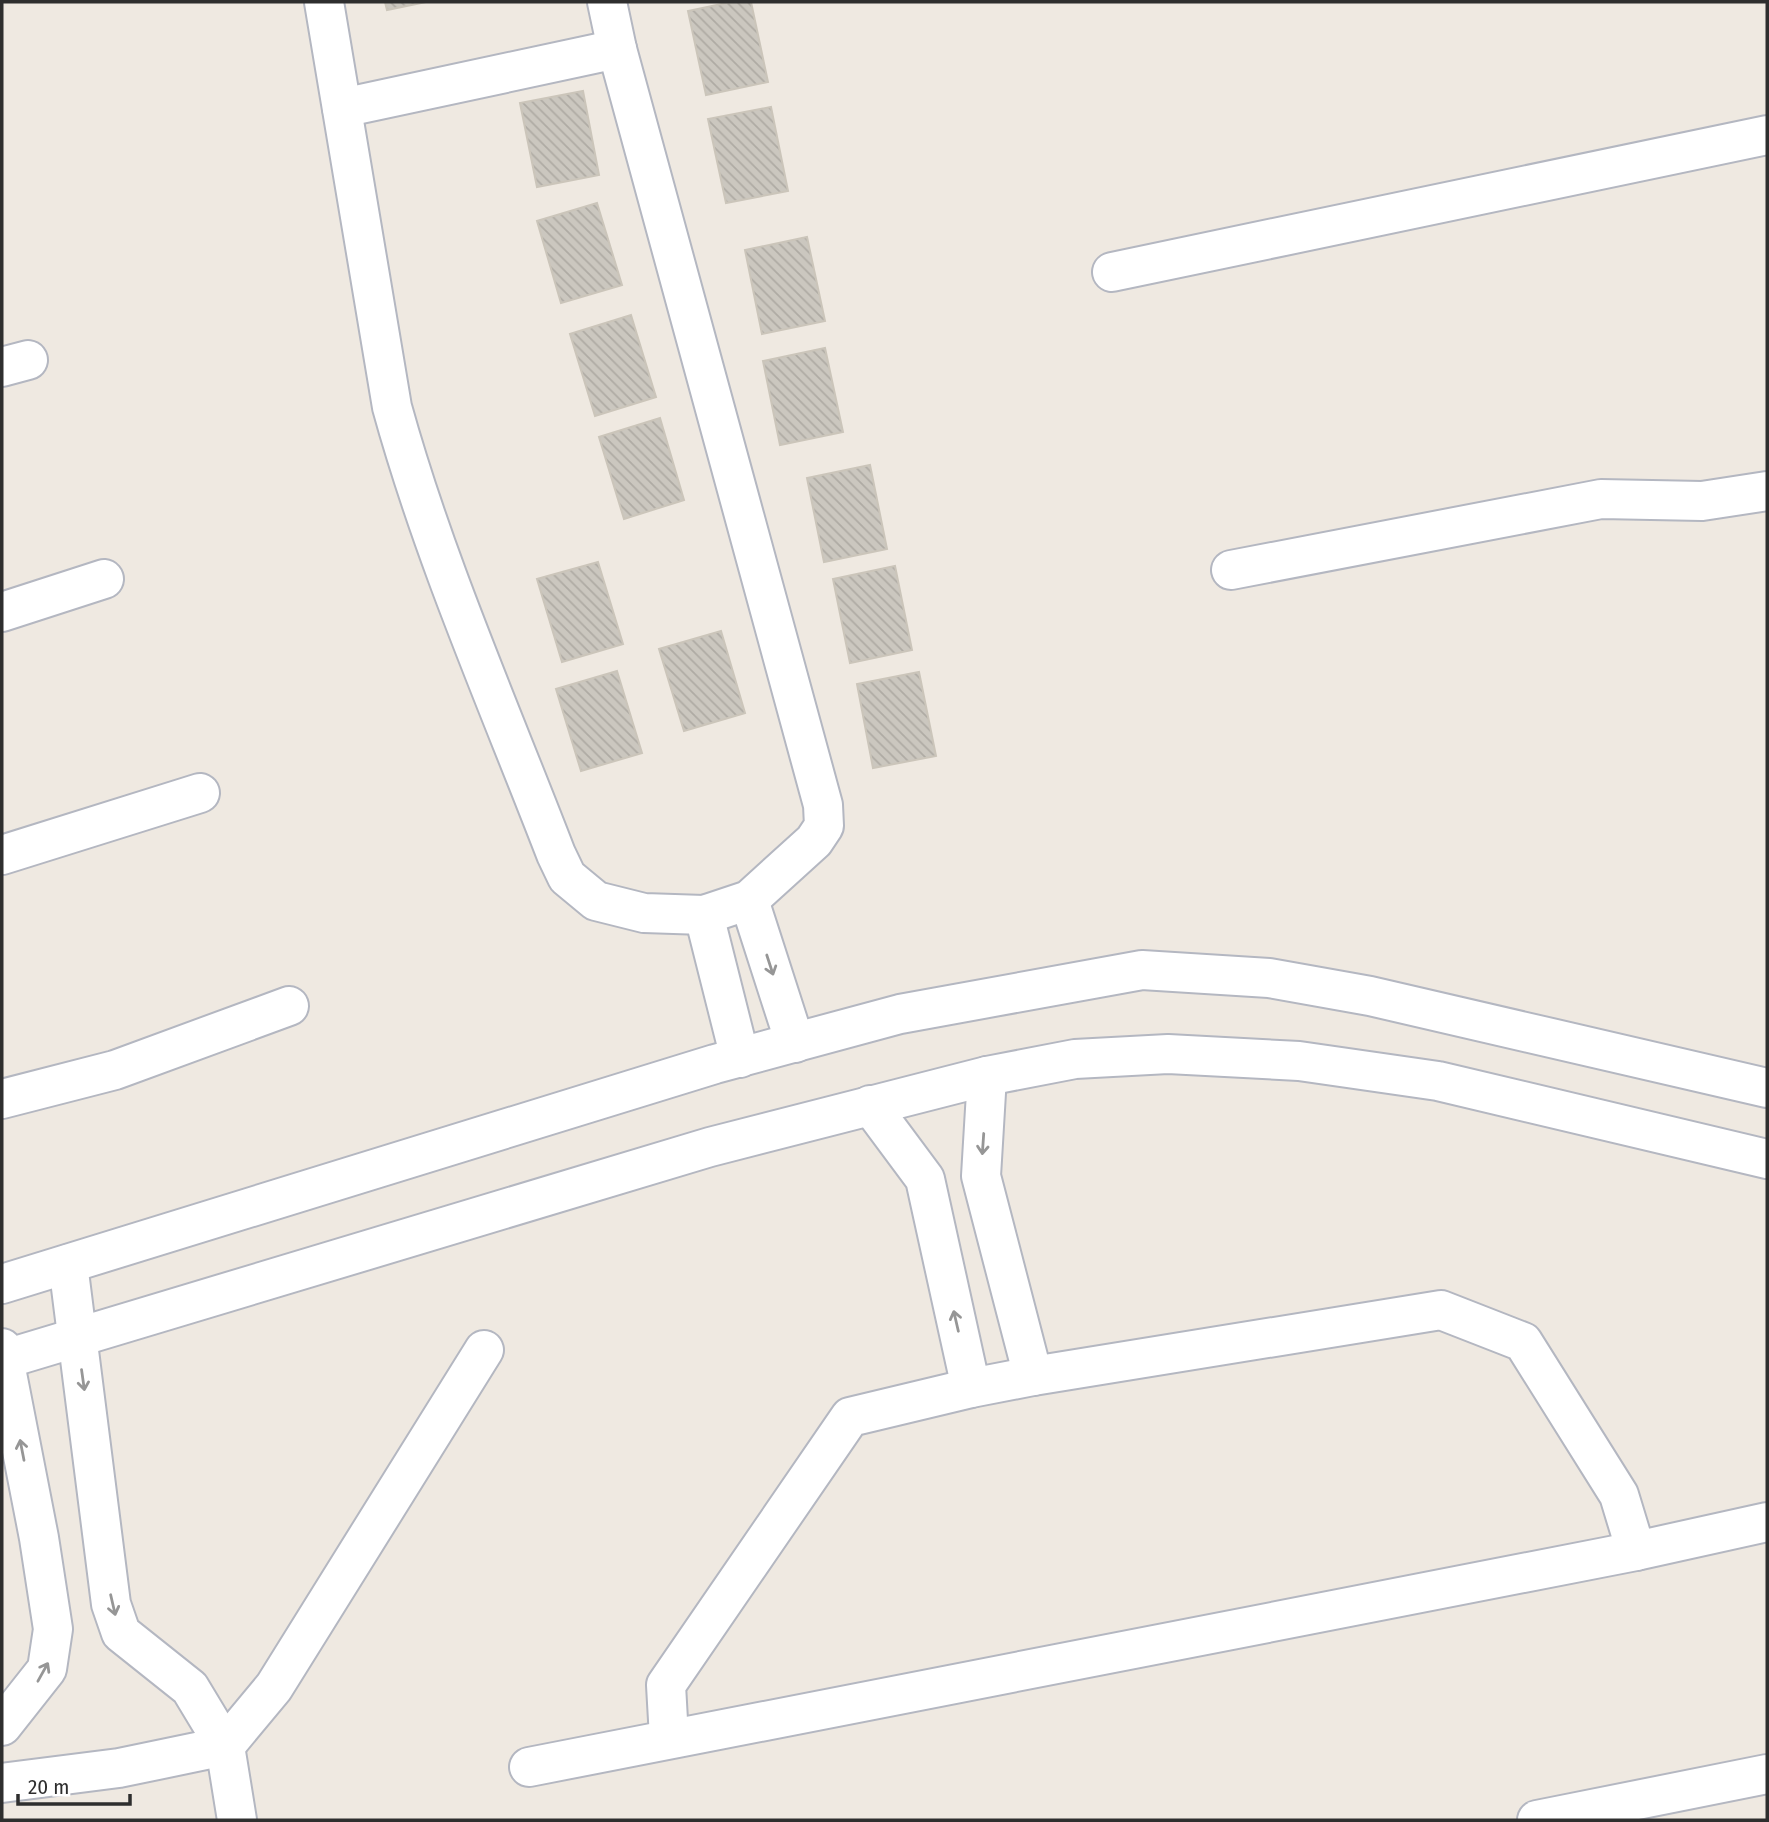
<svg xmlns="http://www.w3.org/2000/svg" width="1769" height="1822" viewBox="0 0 1769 1822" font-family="'Fira Sans Condensed',sans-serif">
	<defs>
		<pattern id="building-back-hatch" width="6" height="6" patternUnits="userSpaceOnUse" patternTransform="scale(1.75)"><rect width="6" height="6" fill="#cbc7bf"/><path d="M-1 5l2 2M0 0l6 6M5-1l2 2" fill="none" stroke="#afaba4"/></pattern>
	</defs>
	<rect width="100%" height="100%" fill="#efe9e1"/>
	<g fill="url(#building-back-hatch)" stroke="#cbc5ba" stroke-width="2">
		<polygon points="385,2 426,2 387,10"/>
		<polygon points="731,2 751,2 768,82 706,95 688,11"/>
		<polygon points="583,91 599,175 537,187 520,103"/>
		<polygon points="771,107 788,191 726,203 708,119"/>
		<polygon points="597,203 622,285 561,303 537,221"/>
		<polygon points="807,237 825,321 762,334 745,250"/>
		<polygon points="631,315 656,397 595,416 570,334"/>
		<polygon points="825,348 843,432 780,445 763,361"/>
		<polygon points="660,418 684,500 624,519 599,437"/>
		<polygon points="870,465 887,549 824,562 807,478"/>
		<polygon points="598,562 623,644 562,662 537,579"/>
		<polygon points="895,566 912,650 850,663 833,579"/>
		<polygon points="721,631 745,713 684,731 659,649"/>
		<polygon points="617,671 642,753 581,771 556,689"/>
		<polygon points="919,672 936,756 873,768 857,684"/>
	</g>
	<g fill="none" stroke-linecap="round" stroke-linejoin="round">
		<g stroke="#b4b7c1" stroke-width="42">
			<g id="minor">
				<path d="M324,2L392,407C434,559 499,706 556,854L567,877L596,901L644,913L704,915L749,900L814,841L824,826L823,805L617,49L607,2"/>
				<polyline points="342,108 617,49"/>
				<polyline points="1112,272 1767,135"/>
				<polyline points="2,367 28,360"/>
				<polyline points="1231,570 1601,499 1702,501 1767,491"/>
				<polyline points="2,612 104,579"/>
				<polyline points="2,855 200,793"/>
				<polyline points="749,900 795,1043"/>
				<polyline points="704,915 740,1058"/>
				<polyline points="987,1076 981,1176 1033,1376"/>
				<polyline points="2,1099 115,1070 289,1006"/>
				<polyline points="870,1105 925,1179 971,1388"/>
				<polyline points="68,1264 111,1604 121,1633 190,1688 225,1746 237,1820"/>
				<polyline points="2,1284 715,1064 900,1014 1142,970 1269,978 1370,996 1767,1088"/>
				<polyline points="2,1348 39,1538 53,1629 47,1669 2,1726"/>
				<polyline points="2,1360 710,1147 987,1076 1075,1059 1168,1054 1299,1061 1438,1081 1767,1159"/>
				<polyline points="669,1738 666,1685 850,1417 971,1388 1033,1376 1441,1310 1523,1342 1619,1495 1636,1551"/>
				<polyline points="529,1767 1636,1551 1767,1522"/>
				<polyline points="2,1783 119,1768 225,1746 274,1687 484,1350"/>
				<polyline points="1537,1820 1767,1774"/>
			</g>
		</g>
		<use href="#minor" stroke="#fff" stroke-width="38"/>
	</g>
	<defs><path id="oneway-shaft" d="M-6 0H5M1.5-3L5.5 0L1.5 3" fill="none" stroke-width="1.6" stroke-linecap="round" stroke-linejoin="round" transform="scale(1.75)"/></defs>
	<g stroke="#969696">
		<use href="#oneway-shaft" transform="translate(770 965) rotate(72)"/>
		<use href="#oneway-shaft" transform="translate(983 1144) rotate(94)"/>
		<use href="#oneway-shaft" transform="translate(956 1321) rotate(-103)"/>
		<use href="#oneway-shaft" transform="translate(83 1380) rotate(82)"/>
		<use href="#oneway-shaft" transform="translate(22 1450) rotate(-101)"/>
		<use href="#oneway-shaft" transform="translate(113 1605) rotate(77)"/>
		<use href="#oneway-shaft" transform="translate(43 1672) rotate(-61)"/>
	</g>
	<rect width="1769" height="1822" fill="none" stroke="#2e2e2e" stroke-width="7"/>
	<path d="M18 1794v10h112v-10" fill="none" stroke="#2e2e2e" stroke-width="3.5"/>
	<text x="28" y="1794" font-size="21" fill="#2e2e2e" stroke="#ffffff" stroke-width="5" paint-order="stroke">20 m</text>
</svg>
